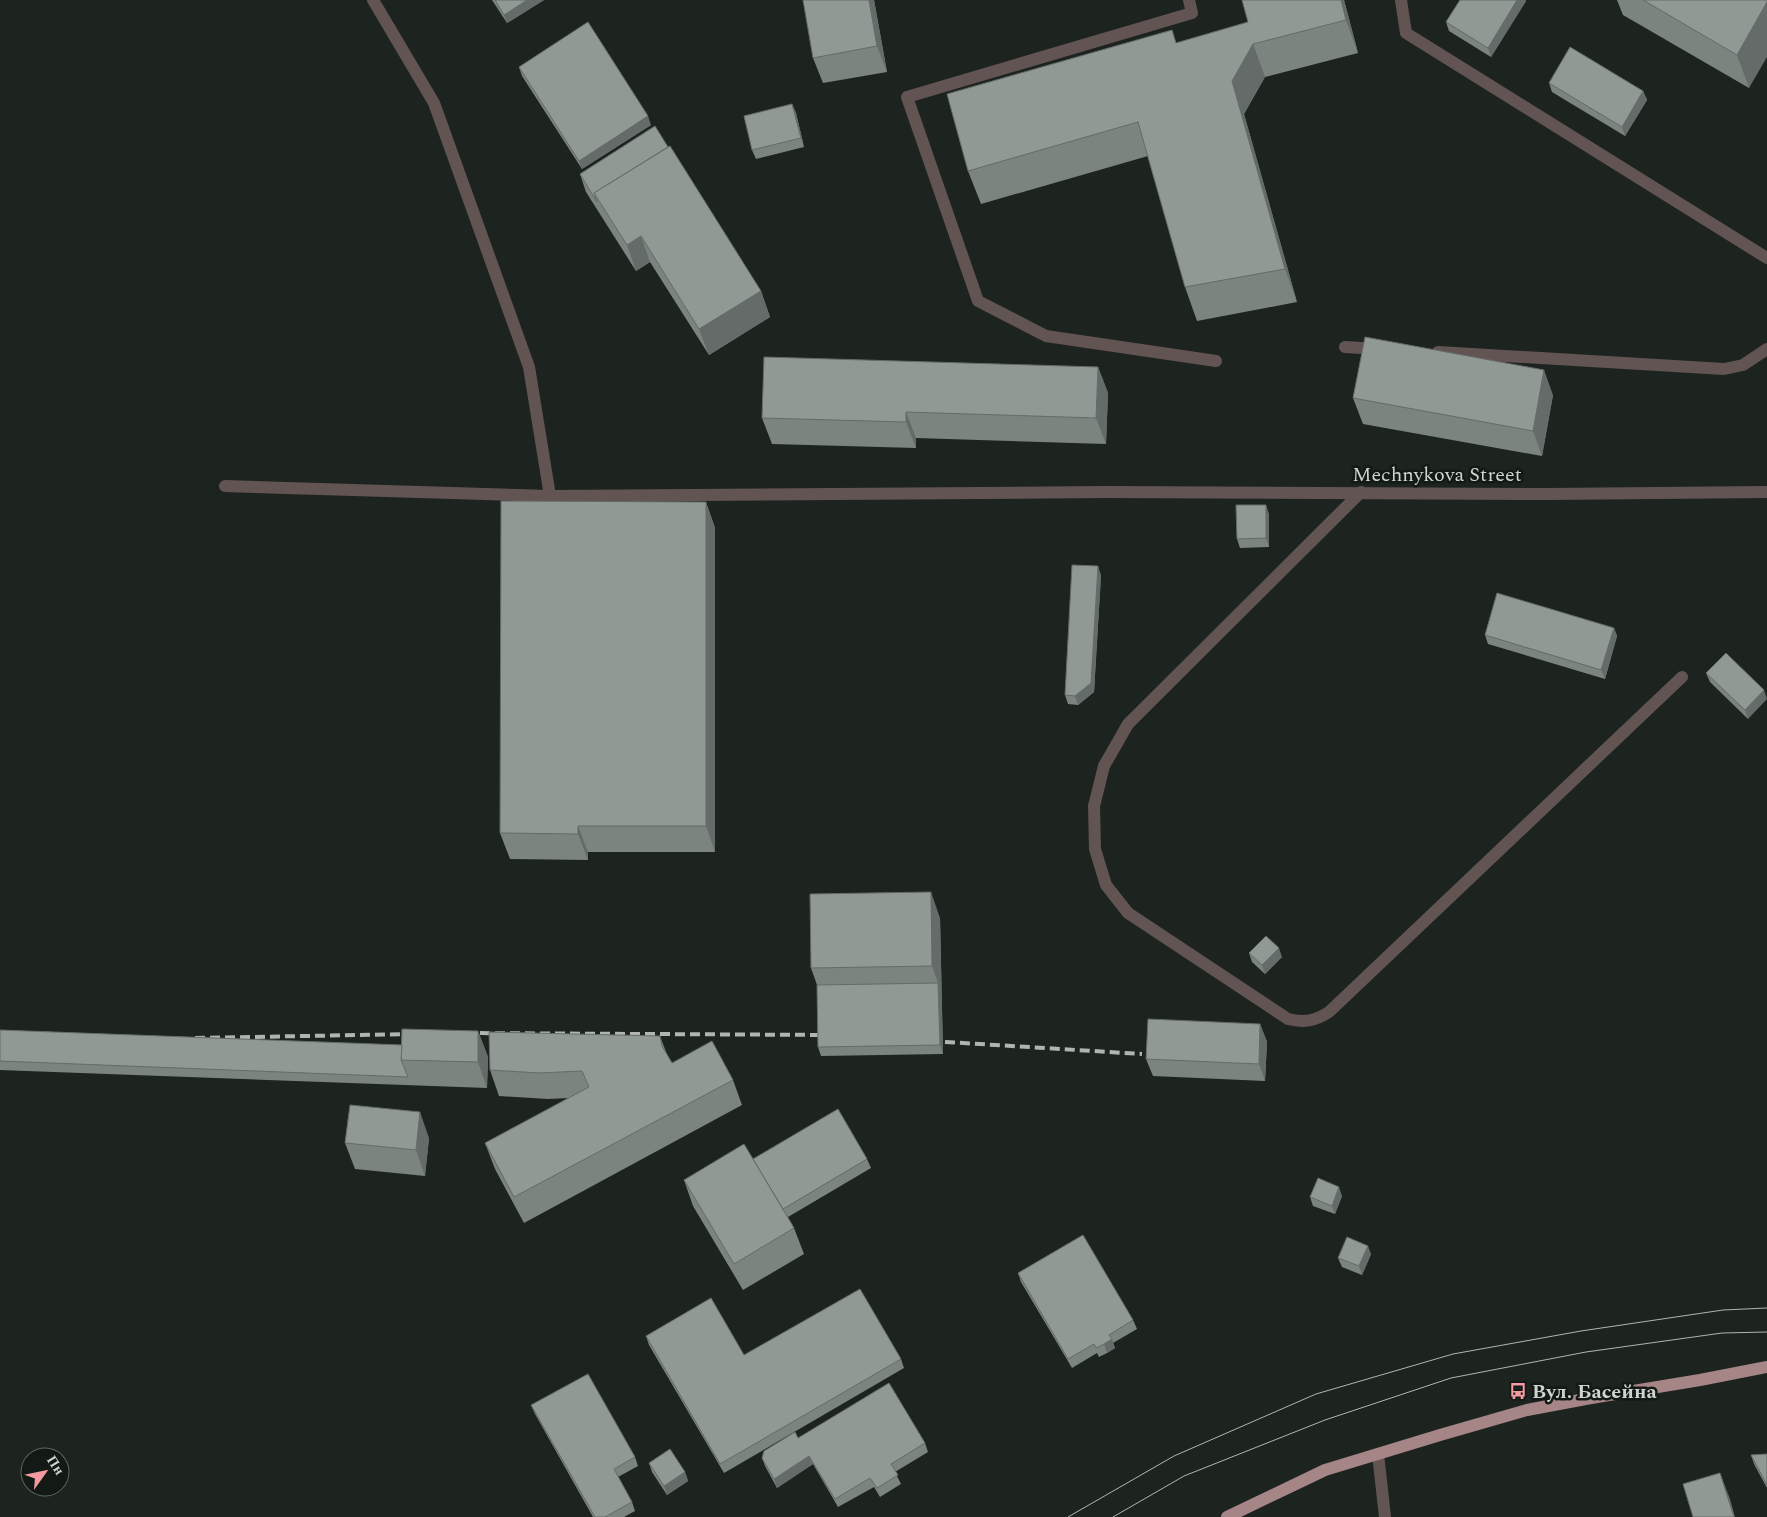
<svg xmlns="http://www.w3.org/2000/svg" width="1767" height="1517" viewBox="0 0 1767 1517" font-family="Spectral,serif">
	<rect width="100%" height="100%" fill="#1d2420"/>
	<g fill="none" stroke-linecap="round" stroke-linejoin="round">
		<g stroke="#635454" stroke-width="12">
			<polyline points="373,0 434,103 529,367 550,496"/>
			<polyline points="1189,0 1192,13 907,97 978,301 1046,336 1216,361"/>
			<polyline points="1401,0 1406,33 1767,258"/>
			<polyline points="1345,347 1378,349"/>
			<polyline points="1438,352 1724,369 1743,365 1767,349"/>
			<polyline points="225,486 550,496 1106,492"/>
			<path d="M1361,492L1128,724L1104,766L1094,806L1095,849L1106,885L1128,913L1288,1019C1304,1023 1315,1021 1329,1012L1682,677"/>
		</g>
		<g stroke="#635454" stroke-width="12">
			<polyline points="1106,492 1547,494 1767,492"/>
			<polyline points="1378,1454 1385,1517"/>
		</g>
		<polyline stroke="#a58586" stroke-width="12" points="1227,1517 1325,1470 1440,1435 1527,1410 1591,1398 1700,1380 1767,1367"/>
		<g stroke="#b0b5b2" stroke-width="1">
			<polyline points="1068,1517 1174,1456 1316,1394 1453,1354 1581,1331 1723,1310 1767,1308"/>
			<polyline points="1113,1517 1184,1476 1325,1420 1451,1378 1586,1352 1722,1333 1767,1332"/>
		</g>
		<g stroke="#b0b5b2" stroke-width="4" stroke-dasharray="10 5" stroke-linecap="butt">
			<polyline points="465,1033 830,1035"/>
			<polyline points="195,1038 415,1034"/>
			<polyline points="930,1041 1142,1054"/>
		</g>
	</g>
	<g fill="#7c847f">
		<polygon points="492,0 544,0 507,23"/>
		<polygon points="874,0 887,72 823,83 813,58"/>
		<polygon points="1344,0 1358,53 1265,77 1244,114 1297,302 1197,321 1185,287 1148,156 981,204 968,171 1176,43"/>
		<polygon points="1460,0 1525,0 1526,1 1491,57 1449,31 1446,22"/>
		<polygon points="1617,0 1767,0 1749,88 1623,15"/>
		<polygon points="519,67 651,125 582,169 522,76"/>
		<polygon points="1549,83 1643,91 1647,100 1625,136 1552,92"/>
		<polygon points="792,104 796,113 804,147 756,159 752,150"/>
		<polygon points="580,174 761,291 770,317 709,355 650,262 636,271 586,192"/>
		<polygon points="1098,367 1108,393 1106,444 916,438 916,448 772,444 762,418"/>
		<polygon points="1553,395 1542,456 1363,424 1353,398"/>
		<polygon points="706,502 715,528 715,852 588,852 588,860 510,859 500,833"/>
		<polygon points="1269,514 1269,547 1240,548 1237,539"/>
		<polygon points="1101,575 1094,692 1078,705 1068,704 1065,695"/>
		<polygon points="1614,628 1617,636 1605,679 1488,644 1485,635"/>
		<polygon points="1706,673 1764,690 1748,719 1710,682"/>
		<polygon points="940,918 943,1054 821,1056 818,1047 817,985 811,968"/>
		<polygon points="1249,953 1282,957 1265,974 1252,962"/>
		<polygon points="1260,1024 1267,1042 1265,1081 1153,1076 1146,1059"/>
		<polygon points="0,1030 402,1045 478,1031 488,1057 487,1088 0,1070"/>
		<polygon points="660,1036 666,1052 672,1063 733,1080 742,1105 524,1223 495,1169 485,1143 569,1098 548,1099 499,1096 490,1070"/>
		<polygon points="429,1138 425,1176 355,1169 345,1143"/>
		<polygon points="753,1159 867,1159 871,1168 788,1217 794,1228 804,1254 743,1290 693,1206 684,1180"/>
		<polygon points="1342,1196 1335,1214 1313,1206 1310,1197"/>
		<polygon points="1371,1254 1362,1275 1342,1267 1338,1258"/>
		<polygon points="1018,1273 1133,1320 1137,1329 1113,1343 1115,1348 1107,1353 1099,1357 1097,1353 1072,1368 1021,1282"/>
		<polygon points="646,1336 744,1355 901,1359 904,1368 724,1473 649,1345"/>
		<polygon points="531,1405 635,1457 638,1466 618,1477 632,1502 635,1511 624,1517 593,1517 535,1414"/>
		<polygon points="798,1438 925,1443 928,1452 895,1472 901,1484 880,1497 874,1487 838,1507 813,1464 777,1488 765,1466 762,1458"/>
		<polygon points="1767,1454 1767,1488 1754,1464 1751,1455"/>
		<polygon points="649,1463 685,1472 688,1481 667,1495 652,1472"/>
	</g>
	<g fill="#656b68">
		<polygon points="527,0 544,0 507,23 504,15"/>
		<polygon points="869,0 874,0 887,72 877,46"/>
		<polygon points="1341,0 1344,0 1358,53 1346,20"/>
		<polygon points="1517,0 1525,0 1526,1 1491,57 1488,48"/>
		<polygon points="1767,2 1767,57 1749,88 1737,55"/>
		<polygon points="1253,44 1265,77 1244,114 1297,302 1285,269 1232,81"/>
		<polygon points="1643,91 1647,100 1625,136 1622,127"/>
		<polygon points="792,104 796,113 804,147 801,138"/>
		<polygon points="648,116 651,125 582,169 579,161"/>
		<polygon points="641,236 650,262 636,271 627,245"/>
		<polygon points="761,291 770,317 709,355 699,329"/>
		<polygon points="1098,367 1108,393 1106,444 1096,418"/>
		<polygon points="1544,370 1553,395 1542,456 1533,431"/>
		<polygon points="906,412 916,438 916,448 906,422"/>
		<polygon points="706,502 715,528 715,852 706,826"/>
		<polygon points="1266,505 1269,514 1269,547 1266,538"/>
		<polygon points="1098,566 1101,575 1094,692 1078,705 1075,696"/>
		<polygon points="1614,628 1617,636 1605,679 1601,670"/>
		<polygon points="1764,690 1767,699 1748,719 1745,710"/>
		<polygon points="578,826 588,852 588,860 578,834"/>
		<polygon points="931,892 940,918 943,1054 940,1045 938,983 932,966"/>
		<polygon points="1279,948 1282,957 1265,974 1262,965"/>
		<polygon points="1260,1024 1267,1042 1265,1081 1259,1064"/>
		<polygon points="478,1031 488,1057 487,1088 478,1062"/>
		<polygon points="420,1112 429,1138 425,1176 416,1150"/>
		<polygon points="1339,1187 1342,1196 1335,1214 1332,1206"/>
		<polygon points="1368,1246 1371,1254 1362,1275 1359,1266"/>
		<polygon points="1112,1339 1115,1348 1107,1353 1104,1344"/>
		<polygon points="809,1456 813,1464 777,1488 774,1479"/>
		<polygon points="685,1472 688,1481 667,1495 664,1486"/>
		<polygon points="1720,1473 1730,1499 1735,1517 1734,1517"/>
	</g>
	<g fill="#909994" stroke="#656b68">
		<polygon points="495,0 527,0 504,15"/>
		<polygon points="803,0 869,0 877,46 813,58"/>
		<polygon points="1242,0 1341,0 1346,20 1253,44 1232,81 1285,269 1185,287 1138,122 968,171 947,94 1172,30 1176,43 1248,22"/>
		<polygon points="1460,0 1517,0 1488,48 1446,22"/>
		<polygon points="1643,0 1767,0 1767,2 1737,55"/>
		<polygon points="588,22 648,116 579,161 519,67"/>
		<polygon points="1570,47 1643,91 1622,127 1549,83"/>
		<polygon points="792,104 801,138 752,150 744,116"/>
		<polygon points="655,126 668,147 594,193 597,202 580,174"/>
		<polygon points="670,146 761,291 699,329 641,236 627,245 594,193"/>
		<polygon points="1365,337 1544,370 1533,431 1353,398"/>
		<polygon points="764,357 1098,367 1096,418 906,412 906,422 762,418"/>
		<polygon points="501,501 706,502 706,826 578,826 578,834 500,833"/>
		<polygon points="1236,505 1266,505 1266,538 1237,539"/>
		<polygon points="1072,565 1098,566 1091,683 1075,696 1065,695"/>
		<polygon points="1497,593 1614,628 1601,670 1485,635"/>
		<polygon points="1726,653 1764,690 1745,710 1706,673"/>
		<polygon points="931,892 932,966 811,968 810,894"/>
		<polygon points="1266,936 1279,948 1262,965 1249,953"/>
		<polygon points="938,983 940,1045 818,1047 817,985"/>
		<polygon points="1148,1019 1260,1024 1259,1064 1146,1059"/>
		<polygon points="402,1029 478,1031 478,1062 401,1060"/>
		<polygon points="0,1030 402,1045 401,1060 408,1077 0,1061"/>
		<polygon points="489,1032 660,1036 662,1046 672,1063 712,1041 733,1080 514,1197 485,1143 589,1087 582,1071 539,1073 490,1070"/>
		<polygon points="350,1105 420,1112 416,1150 345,1143"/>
		<polygon points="838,1109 867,1159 783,1209 753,1159"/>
		<polygon points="744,1144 794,1228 734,1264 684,1180"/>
		<polygon points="1318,1178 1339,1187 1332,1206 1310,1197"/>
		<polygon points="1083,1235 1133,1320 1109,1335 1112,1339 1104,1344 1096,1348 1094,1344 1068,1359 1018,1273"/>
		<polygon points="1347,1237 1368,1246 1359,1266 1338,1258"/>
		<polygon points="860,1289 901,1359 720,1464 646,1336 711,1298 744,1355"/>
		<polygon points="588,1374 635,1457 614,1469 632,1502 605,1517 595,1517 531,1405"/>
		<polygon points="889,1383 925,1443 891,1464 898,1475 877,1488 870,1478 835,1499 809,1456 774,1479 762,1458 764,1451 795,1432 798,1438"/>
		<polygon points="670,1449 685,1472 664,1486 649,1463"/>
		<polygon points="1767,1454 1767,1485 1751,1455"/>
		<polygon points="1720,1473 1734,1517 1693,1517 1683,1484"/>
	</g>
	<defs>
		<g id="bus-bare" transform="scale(1.35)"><path d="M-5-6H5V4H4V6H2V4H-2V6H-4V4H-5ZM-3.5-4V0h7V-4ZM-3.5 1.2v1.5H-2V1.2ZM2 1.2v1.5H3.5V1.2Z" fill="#f49aa0" stroke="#131a16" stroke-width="2.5" paint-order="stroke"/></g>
	</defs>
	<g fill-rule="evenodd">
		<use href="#bus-bare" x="1518" y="1391"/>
	</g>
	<g text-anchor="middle" stroke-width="5" stroke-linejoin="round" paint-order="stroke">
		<g font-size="20" fill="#cfd4d1" stroke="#131a16">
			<text x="1437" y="481">Mechnykova Street</text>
		</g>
		<g font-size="20" font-weight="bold" fill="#cfd4d1" stroke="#131a16" text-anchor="start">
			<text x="1532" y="1398">Вул. Басейна</text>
		</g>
	</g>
	<g transform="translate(45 1472) rotate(57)"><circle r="24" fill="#131a16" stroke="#5e6461"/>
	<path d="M0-4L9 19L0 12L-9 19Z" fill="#f49aa0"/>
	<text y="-8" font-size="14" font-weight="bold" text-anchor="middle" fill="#cfd4d1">Пн</text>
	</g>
</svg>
